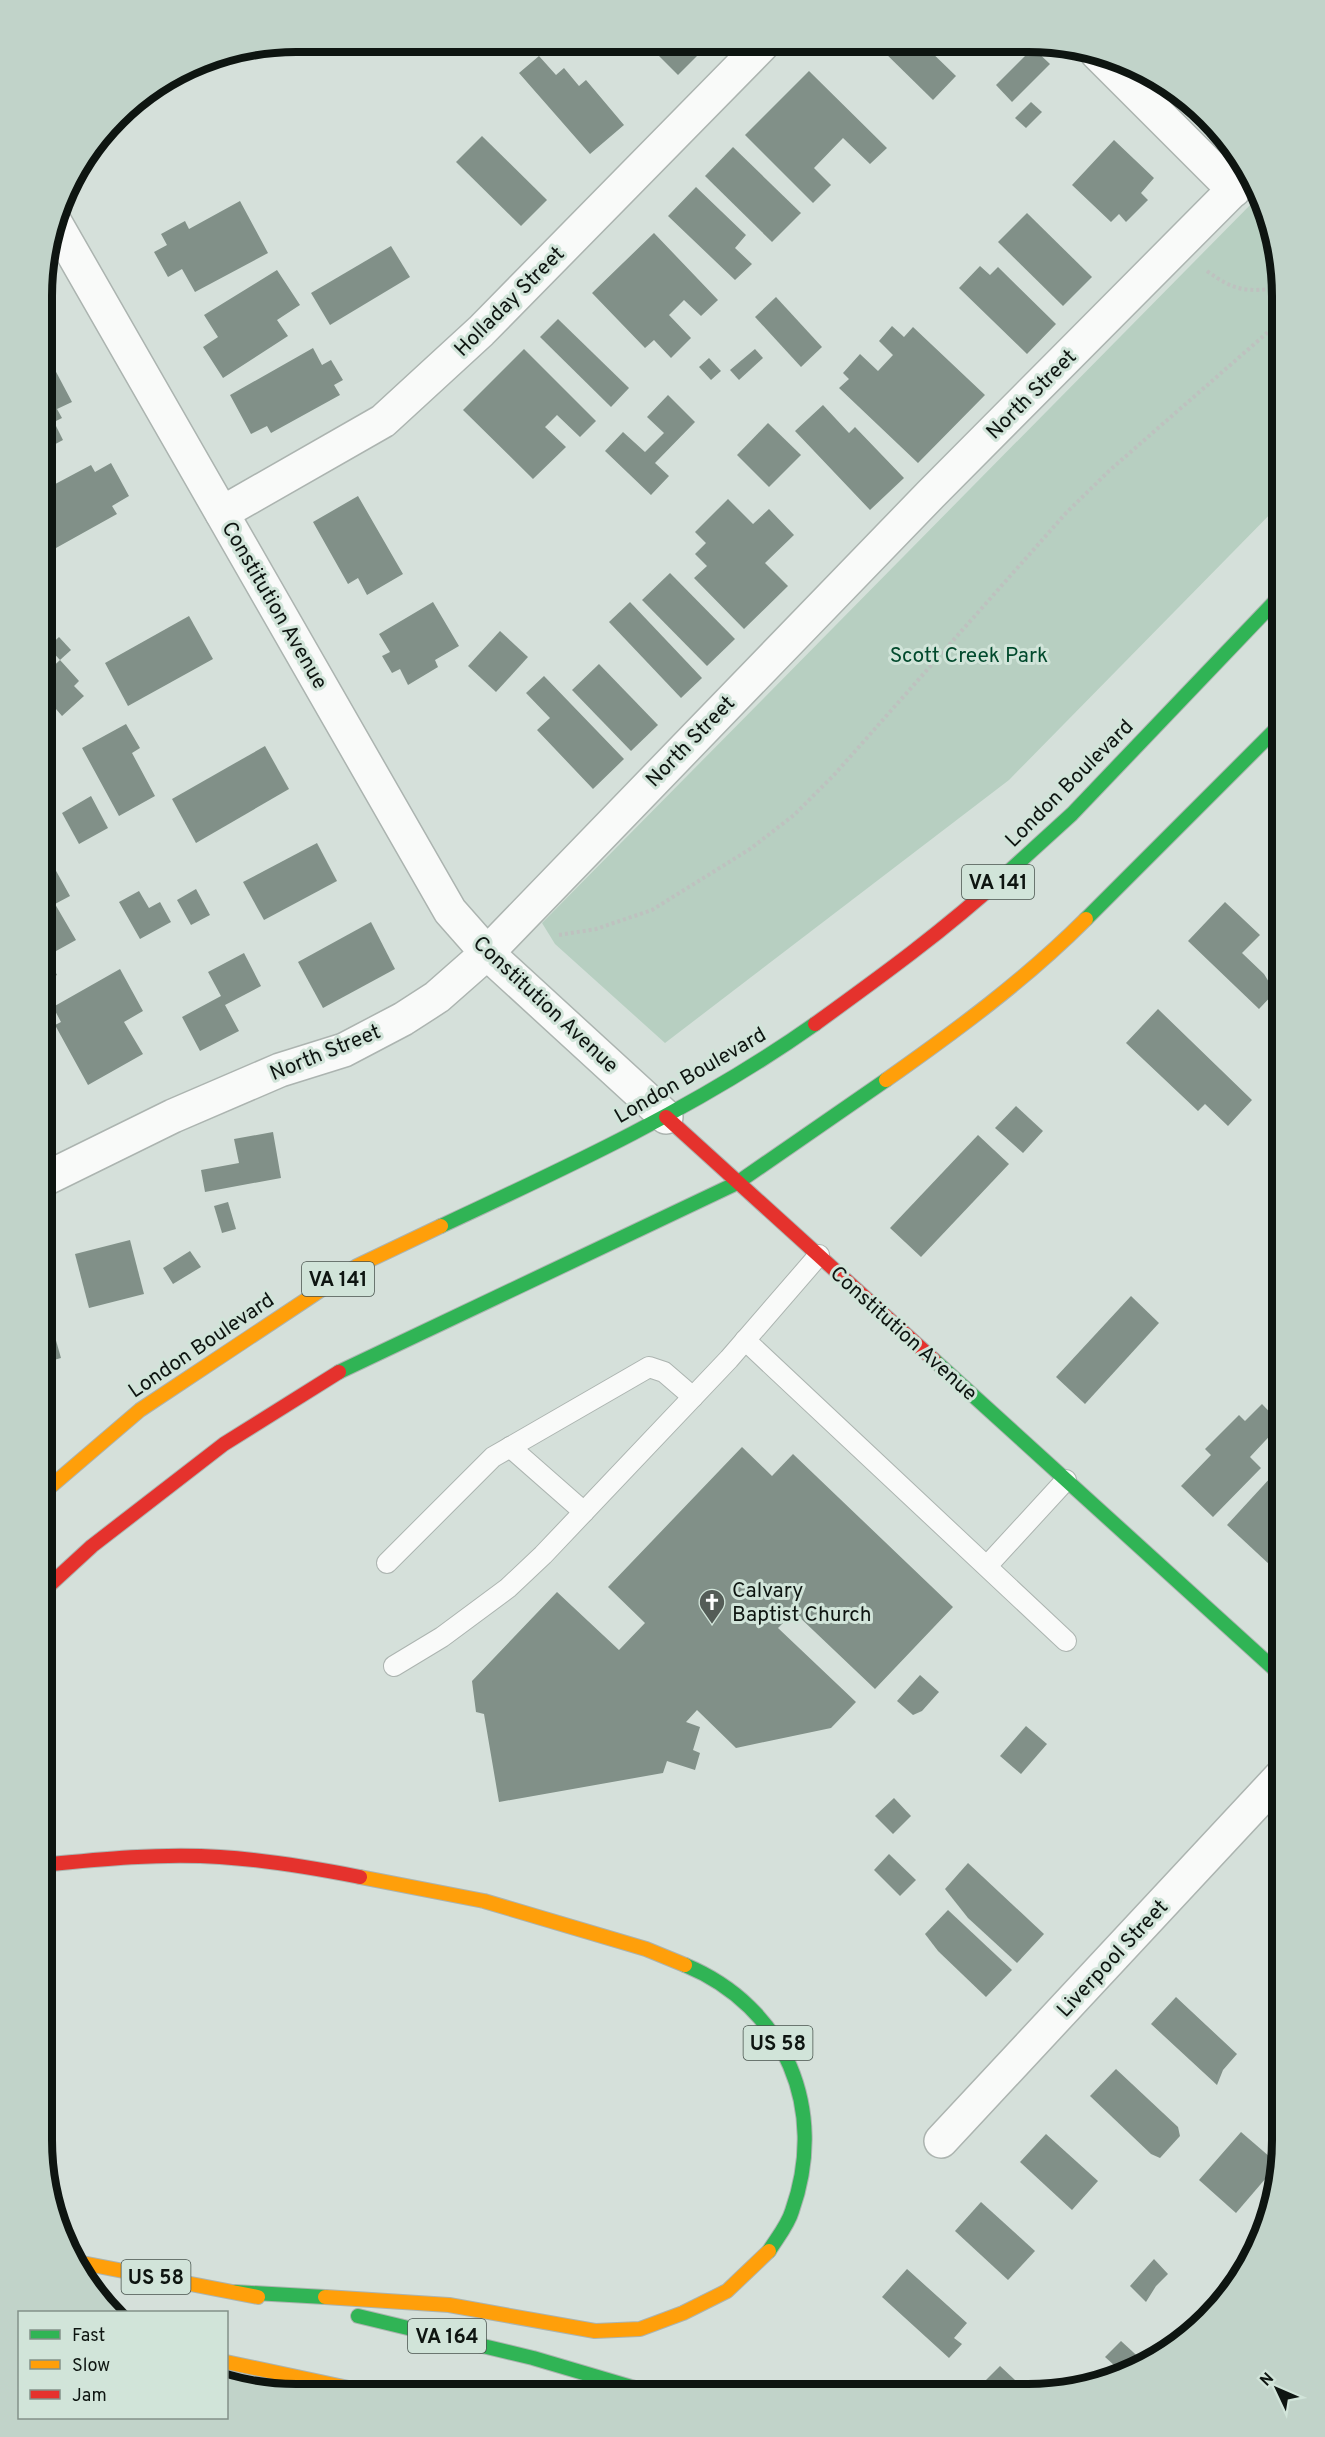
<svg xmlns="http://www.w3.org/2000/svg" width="1325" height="2437" viewBox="0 0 1325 2437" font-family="Overpass,sans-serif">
	<rect width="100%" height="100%" fill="#d5e0da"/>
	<polygon fill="#b7cfc1" points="1260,195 1269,214 1283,297 1283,501 1009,780 665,1043 555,944 542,923"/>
	<g fill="#819088">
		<polygon points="647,44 706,45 707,46 678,75"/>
		<polygon points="878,46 925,46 956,76 933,100"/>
		<polygon points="954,46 972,46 963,55"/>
		<polygon points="1033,48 1050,64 1012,102 996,85"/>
		<polygon points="539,56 556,75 564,68 579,86 586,80 624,125 590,154 519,73"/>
		<polygon points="809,71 887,148 870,164 843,138 814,168 831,185 813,203 745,135"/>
		<polygon points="1031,102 1042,112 1026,128 1015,118"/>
		<polygon points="482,136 547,200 521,226 456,162"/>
		<polygon points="1114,140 1154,178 1141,193 1148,200 1126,222 1119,214 1111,222 1072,185"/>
		<polygon points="733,147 801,213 772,242 705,176"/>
		<polygon points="696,187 746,235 735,248 752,264 735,280 668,216"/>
		<polygon points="240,201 268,253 195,292 182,269 168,277 154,252 167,245 161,234 185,221 189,229"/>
		<polygon points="1027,213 1092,277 1063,306 998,242"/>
		<polygon points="654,233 718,300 701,316 684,300 669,315 691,338 671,358 654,340 645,348 592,293"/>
		<polygon points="391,246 410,277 330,325 311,293"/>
		<polygon points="980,266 990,275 998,267 1056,324 1027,354 959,288"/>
		<polygon points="277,270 300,305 277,320 288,336 223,378 203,347 218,337 204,315"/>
		<polygon points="776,297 822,347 801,367 755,317"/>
		<polygon points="558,319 629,388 611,407 540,337"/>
		<polygon points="892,326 904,337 913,327 985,395 918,463 839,388 849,379 843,373 860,354 878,371 893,355 879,341"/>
		<polygon points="313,348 322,365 331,360 343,380 334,385 340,395 271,433 267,426 251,434 230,395"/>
		<polygon points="524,349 596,421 580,437 557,415 545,427 566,447 533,479 463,410"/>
		<polygon points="755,349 763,358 739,380 730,370"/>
		<polygon points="709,358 721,371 711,380 699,367"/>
		<polygon points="54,368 72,402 57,409 62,418 54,422 63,440 44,450 44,373"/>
		<polygon points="668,395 695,422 655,463 669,476 651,495 605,451 623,432 645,452 664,433 647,417"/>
		<polygon points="823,405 849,433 855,427 904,478 870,510 795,431"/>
		<polygon points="768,423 801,455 769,487 737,455"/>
		<polygon points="111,463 129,496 112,506 117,514 56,548 44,526 44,490 91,465 95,472"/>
		<polygon points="358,496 403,574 367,595 358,578 348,584 313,522"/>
		<polygon points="728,499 753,524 769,509 794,535 765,563 788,586 744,629 694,578 707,566 695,554 706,543 695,532"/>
		<polygon points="670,573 735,639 707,666 642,600"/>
		<polygon points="433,602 459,646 435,660 438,667 408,685 400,669 392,673 382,656 390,652 379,634"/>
		<polygon points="630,602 702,678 681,698 609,622"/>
		<polygon points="189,616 213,659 128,706 105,663"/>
		<polygon points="500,631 528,657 496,692 468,666"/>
		<polygon points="59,637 71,650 60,660 48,647"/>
		<polygon points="60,660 79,681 74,686 84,696 62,716 44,695 44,675"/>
		<polygon points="599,664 658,725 631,751 572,690"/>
		<polygon points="544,676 624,759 593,789 537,730 550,718 526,693"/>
		<polygon points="44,710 55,728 44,736"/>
		<polygon points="126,724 140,748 132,753 155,796 119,816 82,748"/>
		<polygon points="265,746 289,789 196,843 172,799"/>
		<polygon points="91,796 108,828 79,844 62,813"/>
		<polygon points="317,843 337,881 264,920 243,882"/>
		<polygon points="55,869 70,896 55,904 76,940 47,956 57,975 43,982 43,875"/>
		<polygon points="196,889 210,915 191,925 177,900"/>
		<polygon points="139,891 149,908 160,902 171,922 140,939 119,902"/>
		<polygon points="1225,902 1260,935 1242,953 1264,974 1275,992 1259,1009 1188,941"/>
		<polygon points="371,922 395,969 323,1008 298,962"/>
		<polygon points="244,953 261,986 225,1005 239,1031 200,1051 182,1017 221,996 208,972"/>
		<polygon points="120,969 143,1011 124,1022 143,1054 88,1085 55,1025 61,1022 53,1007"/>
		<polygon points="1158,1009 1252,1100 1228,1126 1205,1104 1198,1111 1126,1043"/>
		<polygon points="1016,1106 1043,1131 1023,1153 995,1128"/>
		<polygon points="273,1132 281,1178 205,1192 201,1170 239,1163 234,1139"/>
		<polygon points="978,1135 1009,1164 921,1257 890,1228"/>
		<polygon points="228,1202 236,1229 222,1233 214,1206"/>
		<polygon points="130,1240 144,1294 89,1308 75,1254"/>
		<polygon points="190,1251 201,1267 173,1284 163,1268"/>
		<polygon points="43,1295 61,1358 43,1363"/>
		<polygon points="1131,1296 1159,1323 1085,1404 1056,1377"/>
		<polygon points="1262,1404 1281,1424 1250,1457 1261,1468 1213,1517 1181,1486 1211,1455 1205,1449 1239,1415 1245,1421"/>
		<polygon points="742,1447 772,1476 793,1454 953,1607 875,1689 794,1612 778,1628 856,1702 831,1728 736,1748 697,1710 686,1722 700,1727 693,1750 700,1753 695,1770 667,1761 663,1773 499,1802 484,1714 476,1712 472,1681 557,1592 619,1650 645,1623 608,1587"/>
		<polygon points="1283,1464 1283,1552 1270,1565 1227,1525"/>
		<polygon points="920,1675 939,1692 922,1711 913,1715 897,1701"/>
		<polygon points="1026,1726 1047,1744 1021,1774 1000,1756"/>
		<polygon points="894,1798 911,1816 893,1834 875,1816"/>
		<polygon points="889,1854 916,1880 900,1896 874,1870"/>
		<polygon points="968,1863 1044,1934 1017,1963 968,1918 945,1889"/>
		<polygon points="948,1910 1012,1970 986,1997 938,1951 925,1934"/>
		<polygon points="1176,1997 1237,2054 1223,2070 1217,2085 1151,2024"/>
		<polygon points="1116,2069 1178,2127 1180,2136 1160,2158 1151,2154 1090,2096"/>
		<polygon points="1241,2132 1278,2164 1236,2213 1199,2180"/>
		<polygon points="1046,2134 1098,2181 1072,2210 1020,2162"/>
		<polygon points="981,2202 1035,2251 1008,2280 955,2231"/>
		<polygon points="1154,2259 1168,2274 1156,2286 1146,2302 1130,2286"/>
		<polygon points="907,2269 967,2323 954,2338 962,2344 949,2358 882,2297"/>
		<polygon points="1121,2341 1145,2363 1124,2374 1105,2357"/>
		<polygon points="1000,2366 1015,2380 1001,2395 986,2380"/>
	</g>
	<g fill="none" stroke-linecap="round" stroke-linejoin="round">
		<g stroke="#acb4b0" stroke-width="22">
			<g id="lane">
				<polyline points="745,1340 1066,1641"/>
				<polyline points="510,1447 584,1512"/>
				<polyline points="387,1563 493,1457 649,1367 664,1372 693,1397"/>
				<polyline points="987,1566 1066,1480"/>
				<polyline points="394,1666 442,1637 508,1588 543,1555 729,1359 819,1255"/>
			</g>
		</g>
		<g stroke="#acb4b0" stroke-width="36">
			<g id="street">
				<polyline points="1097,53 1234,190"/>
				<polyline points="56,224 450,911 487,953 666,1117"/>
				<polyline points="222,513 383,421 481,331 762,45"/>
				<polyline points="43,1180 173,1116 280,1070 344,1050 403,1019 437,997 487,953 931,494 1249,174"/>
				<polyline points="941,2141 1283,1774"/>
			</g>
		</g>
		<g stroke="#acb4b0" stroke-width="16">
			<g id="fast">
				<polyline points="1005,875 1072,814 1283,593"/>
				<polyline points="1086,919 1283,722"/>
				<path d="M441,1226C570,1166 699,1106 815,1024"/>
				<polyline points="934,1360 1283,1677"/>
				<polyline points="339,1372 737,1183 886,1080"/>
				<path d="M685,1965C786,2007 828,2110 792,2211C788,2225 777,2238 769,2251"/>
				<polyline points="235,2292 325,2297"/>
				<polyline points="358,2316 533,2358 655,2394"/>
			</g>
		</g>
		<g stroke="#acb4b0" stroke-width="16">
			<g id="slow">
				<path d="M886,1080C957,1030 1025,980 1086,919"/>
				<polyline points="43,1493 140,1410 357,1266 441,1226"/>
				<polyline points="360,1877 484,1901 646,1949 685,1965"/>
				<polyline points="77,2262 258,2297"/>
				<polyline points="325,2297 449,2305 595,2331 640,2329 683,2313 727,2291 769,2251"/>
				<polyline points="226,2362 372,2393"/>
			</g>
		</g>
		<g stroke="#acb4b0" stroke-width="16">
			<g id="jam">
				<path d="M815,1024C880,977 945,930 1005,875"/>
				<polyline points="666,1117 934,1360"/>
				<polyline points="43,1591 92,1546 224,1444 339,1372"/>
				<path d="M42,1865C101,1859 161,1853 220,1857C267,1860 314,1868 360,1877"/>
			</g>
		</g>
		<g stroke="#bec1bf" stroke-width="4" stroke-dasharray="3 3" stroke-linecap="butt">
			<path d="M1207,271C1234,291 1248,293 1281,287"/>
			<polyline points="559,935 596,929 652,910 750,849 794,815 834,775 1066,513 1110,470 1283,319"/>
		</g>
		<use href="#lane" stroke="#f9faf9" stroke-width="20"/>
		<use href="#street" stroke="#f9faf9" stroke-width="33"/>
		<use href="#fast" stroke="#30b455" stroke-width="14"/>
		<use href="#slow" stroke="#ff9f0a" stroke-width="14"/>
		<use href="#jam" stroke="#e5322d" stroke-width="14"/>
	</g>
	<defs>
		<g id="church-pin" transform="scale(1.35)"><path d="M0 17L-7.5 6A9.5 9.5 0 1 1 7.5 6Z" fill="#545c57" stroke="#d1e4d9"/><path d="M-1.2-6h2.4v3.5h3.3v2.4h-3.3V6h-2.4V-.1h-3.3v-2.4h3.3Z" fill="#fff"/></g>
	</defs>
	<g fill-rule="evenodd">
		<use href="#church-pin" x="712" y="1602"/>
	</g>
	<g text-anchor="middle" stroke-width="6" stroke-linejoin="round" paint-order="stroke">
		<g fill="#d1e4d9" stroke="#48534d" stroke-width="1.5">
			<rect x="962" y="865" width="72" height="34" rx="4.5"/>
			<rect x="302" y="1262" width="72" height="34" rx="4.5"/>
			<rect x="743.5" y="2026" width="69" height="34" rx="4.5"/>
			<rect x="121.5" y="2260" width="69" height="34" rx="4.5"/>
			<rect x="408" y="2319" width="78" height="34" rx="4.5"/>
		</g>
		<g font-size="20" font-weight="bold" fill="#0e1511">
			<text x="998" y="889">VA 141</text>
			<text x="338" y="1286">VA 141</text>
			<text x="778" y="2050">US 58</text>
			<text x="156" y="2284">US 58</text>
			<text x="447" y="2343">VA 164</text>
		</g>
		<g font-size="21" fill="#0e1511" stroke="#d1e4d9">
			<text transform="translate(509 301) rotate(-45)" y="7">Holladay Street</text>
			<text transform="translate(1031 394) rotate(-45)" y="7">North Street</text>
			<text transform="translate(275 605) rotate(60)" y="7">Constitution Avenue</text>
			<text transform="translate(690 741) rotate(-46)" y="7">North Street</text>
			<text transform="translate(1069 783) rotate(-45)" y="7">London Boulevard</text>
			<text transform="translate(546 1004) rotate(43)" y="7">Constitution Avenue</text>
			<text transform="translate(325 1052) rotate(-22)" y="7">North Street</text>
			<text transform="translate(690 1075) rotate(-30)" y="7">London Boulevard</text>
			<text transform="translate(904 1333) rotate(42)" y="7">Constitution Avenue</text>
			<text transform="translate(201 1345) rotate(-34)" y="7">London Boulevard</text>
			<text transform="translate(1112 1958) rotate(-47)" y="7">Liverpool Street</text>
		</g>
		<g font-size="21" fill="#00492c" stroke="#d1e4d9">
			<text x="969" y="662">Scott Creek Park</text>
		</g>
		<g font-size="21" fill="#0e1511" stroke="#d1e4d9" text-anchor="start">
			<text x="732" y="1597">Calvary<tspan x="732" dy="24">Baptist Church</tspan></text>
		</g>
	</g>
	<path d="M0 0H1325V2437H0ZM296 52H1028A244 244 0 0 1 1272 296V2140A244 244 0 0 1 1028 2384H296A244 244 0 0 1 52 2140V296A244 244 0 0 1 296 52Z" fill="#c1d3c9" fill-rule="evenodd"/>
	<path fill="none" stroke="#0e1511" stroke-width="8" d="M296 52H1028A244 244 0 0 1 1272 296V2140A244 244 0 0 1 1028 2384H296A244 244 0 0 1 52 2140V296A244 244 0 0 1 296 52Z"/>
	<rect x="18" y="2311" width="210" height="108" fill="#d1e4d9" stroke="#839189" stroke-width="1.5"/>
	<rect x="30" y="2330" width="30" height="9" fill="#30b455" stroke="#839189" stroke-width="1.5"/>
	<text x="72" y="2341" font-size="18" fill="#0e1511">Fast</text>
	<rect x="30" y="2360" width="30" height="9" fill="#ff9f0a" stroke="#839189" stroke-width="1.5"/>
	<text x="72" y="2371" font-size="18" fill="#0e1511">Slow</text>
	<rect x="30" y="2390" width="30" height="9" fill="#e5322d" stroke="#839189" stroke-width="1.5"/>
	<text x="72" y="2401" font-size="18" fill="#0e1511">Jam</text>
	<g transform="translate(1277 2389) rotate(314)" stroke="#d1e4d9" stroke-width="4.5" paint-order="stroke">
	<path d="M0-4.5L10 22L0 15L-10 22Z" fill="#0e1511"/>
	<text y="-9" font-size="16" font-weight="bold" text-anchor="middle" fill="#0e1511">N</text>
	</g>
</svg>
